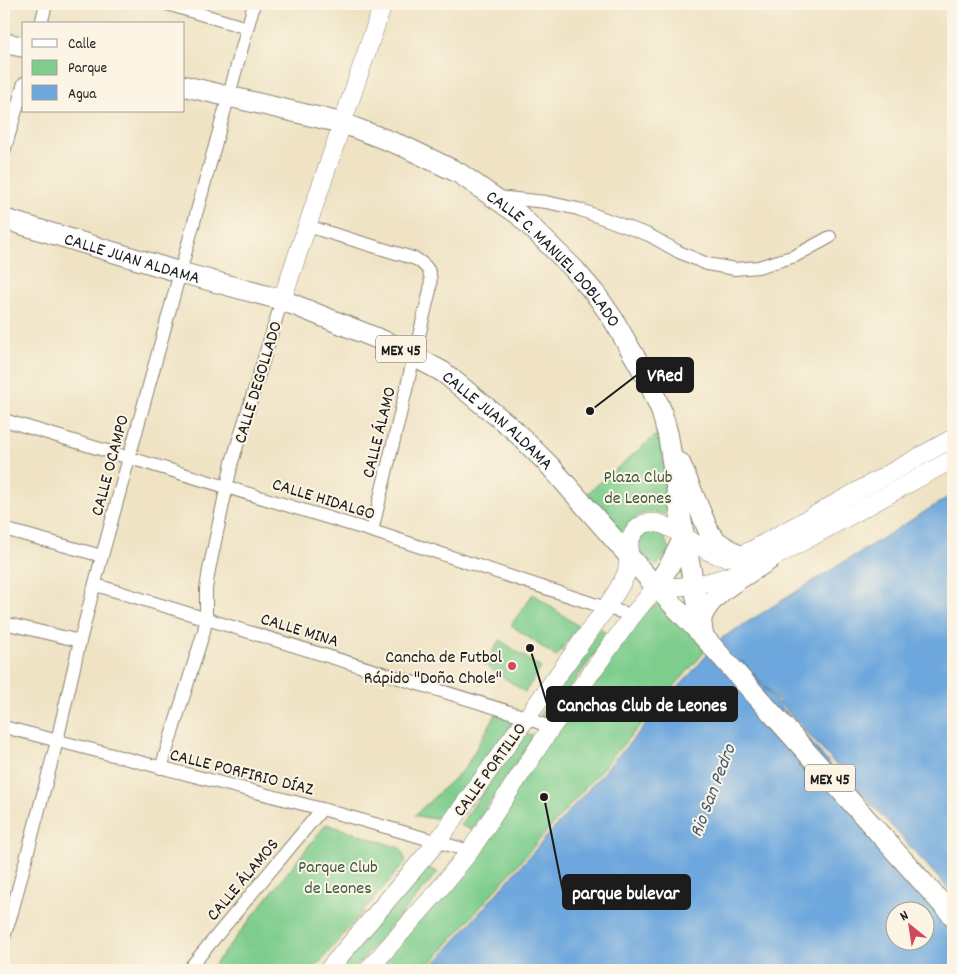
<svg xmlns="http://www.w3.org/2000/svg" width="957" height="974" viewBox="0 0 957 974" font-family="Dekko,sans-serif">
	<rect width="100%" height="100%" fill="#fcf5e5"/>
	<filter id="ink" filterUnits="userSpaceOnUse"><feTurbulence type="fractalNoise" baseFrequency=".02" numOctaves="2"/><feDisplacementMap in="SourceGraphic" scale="10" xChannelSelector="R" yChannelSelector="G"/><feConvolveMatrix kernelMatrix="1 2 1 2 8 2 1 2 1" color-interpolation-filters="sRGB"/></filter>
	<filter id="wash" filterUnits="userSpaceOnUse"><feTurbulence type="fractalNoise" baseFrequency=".0096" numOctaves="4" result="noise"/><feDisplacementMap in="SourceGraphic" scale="20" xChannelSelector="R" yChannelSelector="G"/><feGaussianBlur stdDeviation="1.12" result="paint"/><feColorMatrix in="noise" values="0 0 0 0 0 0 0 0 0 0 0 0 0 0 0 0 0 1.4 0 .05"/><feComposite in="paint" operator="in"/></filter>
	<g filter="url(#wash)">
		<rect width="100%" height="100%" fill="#efe3c4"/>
		<g fill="#7ecd8d" stroke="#4d7454">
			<path d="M660,432L669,516C645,506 628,517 623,542L584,496Z"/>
			<path d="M654,530C664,535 666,540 669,551L658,565C650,564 639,555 638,546C637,542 640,538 642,534Z"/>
			<polygon points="533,594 578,626 556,657 511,625"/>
			<polygon points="660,603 708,648 425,970 370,970 643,611"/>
			<polygon points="600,628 608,635 547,720 540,715"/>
			<polygon points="500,640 541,668 525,692 484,664"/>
			<path d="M496,714L515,719L453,807C439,820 432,820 415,815L465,768Z"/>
			<polygon points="525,733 534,736 472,830 460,825"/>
			<polygon points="326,824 400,848 406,861 313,970 210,970"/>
			<polygon points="425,867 438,872 353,970 337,970"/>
		</g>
		<path fill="#6da7dd" stroke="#44627c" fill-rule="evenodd" d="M953,494V894L741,660L953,908V970H429L722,638ZM894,912H924V942H894Z"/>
	</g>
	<g filter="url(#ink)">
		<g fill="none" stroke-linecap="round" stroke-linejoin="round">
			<g stroke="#868070" stroke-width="14">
				<g id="street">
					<polyline points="167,4 247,28"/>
					<polyline points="41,24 46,4"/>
					<polyline points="4,152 24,83"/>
					<polyline points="497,197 546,202 578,209 649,235 679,252 707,264 735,269 758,267 795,256 830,237"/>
					<path d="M307,226L416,259C430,268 432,273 430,290L372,531"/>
					<polyline points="4,420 372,531 606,608 633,615"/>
					<polyline points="4,529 102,556"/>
					<polyline points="96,585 526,717 551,728"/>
					<polyline points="4,623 80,641"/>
					<polyline points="4,727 322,809 470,851"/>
					<polyline points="161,768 204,631 206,619 206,589 209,570 232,462 282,300"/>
					<polyline points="4,937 12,912 57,741 80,641 102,556 254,4"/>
					<polyline points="188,970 322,809"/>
				</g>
			</g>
			<g stroke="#868070" stroke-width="19">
				<g id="secondary">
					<polyline points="282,300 383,4"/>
					<path d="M328,970L437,842L606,608C613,597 621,586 626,574C631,559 624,539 639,527C663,508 698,555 726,557C735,557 744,554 752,550L953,438"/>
					<path d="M368,970L437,892L470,851L551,728L633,615L656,587C698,589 731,577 769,560L953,459"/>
				</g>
			</g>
			<g stroke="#868070" stroke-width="22">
				<g id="primary">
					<polyline points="4,43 24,47"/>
					<path id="s1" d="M184,86L342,123L405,147L459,173L518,214L574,269L597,296L613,319L647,378L661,410L668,435L684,537L701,619L703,636"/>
					<path id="s2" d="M4,219L179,272L282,300L391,344L443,372L513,429L550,466L656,587L703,636L953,916"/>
					<polyline points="680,463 709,532 716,541 739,556"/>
					<polyline points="656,587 672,561 684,537"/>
					<path d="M701,619C711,591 746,576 769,560"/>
				</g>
			</g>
			<use href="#street" stroke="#fff" stroke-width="12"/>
			<use href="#secondary" stroke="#fff" stroke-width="18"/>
			<use href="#primary" stroke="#fff" stroke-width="20"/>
		</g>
	</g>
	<circle fill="#d1495b" stroke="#fcf5e5" stroke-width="2" cx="512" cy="666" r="5"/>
	<g text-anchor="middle" stroke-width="4" stroke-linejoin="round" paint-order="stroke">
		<g fill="#fcf5e5" stroke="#5f5d58" stroke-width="1">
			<rect x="376" y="335.5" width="50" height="27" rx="4"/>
			<rect x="805" y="764.5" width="50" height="27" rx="4"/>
		</g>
		<g font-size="16" font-weight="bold" fill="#1c1c1c">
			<text x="401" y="355">MEX 45</text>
			<text x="830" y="784">MEX 45</text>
		</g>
		<g font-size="18" fill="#1c1c1c" stroke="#fcf5e5">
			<text dy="6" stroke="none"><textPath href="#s2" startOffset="134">CALLE JUAN ALDAMA</textPath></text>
			<text dy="6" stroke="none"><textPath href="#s1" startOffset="418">CALLE C. MANUEL DOBLADO</textPath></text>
			<text transform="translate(257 382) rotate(-73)" y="6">CALLE DEGOLLADO</text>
			<text dy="6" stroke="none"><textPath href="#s2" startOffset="539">CALLE JUAN ALDAMA</textPath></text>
			<text transform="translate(378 432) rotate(-76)" y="6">CALLE ÁLAMO</text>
			<text transform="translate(109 465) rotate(-75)" y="6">CALLE OCAMPO</text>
			<text transform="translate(324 498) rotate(17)" y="6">CALLE HIDALGO</text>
			<text transform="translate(300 629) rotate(17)" y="6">CALLE MINA</text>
			<text transform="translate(489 769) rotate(-54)" y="6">CALLE PORTILLO</text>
			<text transform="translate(242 771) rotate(14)" y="6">CALLE PORFIRIO DÍAZ</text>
			<text transform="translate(242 879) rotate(-50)" y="6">CALLE ÁLAMOS</text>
		</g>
		<g font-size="18" fill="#3e5a44" stroke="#fcf5e5">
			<text x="638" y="482">Plaza Club<tspan x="638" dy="21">de Leones</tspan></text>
			<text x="338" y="872">Parque Club<tspan x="338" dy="21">de Leones</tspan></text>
		</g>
		<g font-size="18" fill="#1c1c1c" stroke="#fcf5e5" text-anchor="end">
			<text x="502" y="662">Cancha de Futbol<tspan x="502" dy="21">Rápido "Doña Chole"</tspan></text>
		</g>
		<g font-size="19" font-style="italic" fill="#405b73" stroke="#fcf5e5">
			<text transform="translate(711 790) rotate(-69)" y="7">Rio San Pedro</text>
		</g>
	</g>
	<path fill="none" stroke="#1c1c1c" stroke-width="2" d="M590 411L637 375M530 648L547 704M544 797L563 892"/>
	<g fill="#1c1c1c" stroke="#fcf5e5" stroke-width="2">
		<circle cx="590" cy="411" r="5"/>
		<circle cx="530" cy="648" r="5"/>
		<circle cx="544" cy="797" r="5"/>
	</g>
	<g fill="#1c1c1c" stroke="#1c1c1c" stroke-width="2">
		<rect x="637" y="358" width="56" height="34" rx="5"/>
		<rect x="547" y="687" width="190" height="34" rx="5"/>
		<rect x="563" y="875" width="127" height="34" rx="5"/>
	</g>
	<g font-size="19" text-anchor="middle" font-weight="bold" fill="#fff">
		<text x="665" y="381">VRed</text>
		<text x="642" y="711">Canchas Club de Leones</text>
		<text x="626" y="899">parque bulevar</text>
	</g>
	<rect width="957" height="974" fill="none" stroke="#fcf5e5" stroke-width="20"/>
	<rect x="22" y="22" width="162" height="90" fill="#fcf5e5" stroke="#a29e95"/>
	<rect x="32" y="39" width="25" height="8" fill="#ffffff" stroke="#a29e95"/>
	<text x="68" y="48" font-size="15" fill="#1c1c1c">Calle</text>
	<rect x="32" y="60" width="25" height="15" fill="#7ecd8d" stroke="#a29e95"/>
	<text x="68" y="72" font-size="15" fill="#1c1c1c">Parque</text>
	<rect x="32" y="85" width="25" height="15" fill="#6da7dd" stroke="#a29e95"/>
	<text x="68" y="98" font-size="15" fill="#1c1c1c">Agua</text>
	<g transform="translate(910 926) rotate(330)"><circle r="24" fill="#fcf5e5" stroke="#a29e95"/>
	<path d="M0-4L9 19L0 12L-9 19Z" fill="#d1495b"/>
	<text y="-8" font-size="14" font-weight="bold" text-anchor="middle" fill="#1c1c1c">N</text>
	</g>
</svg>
